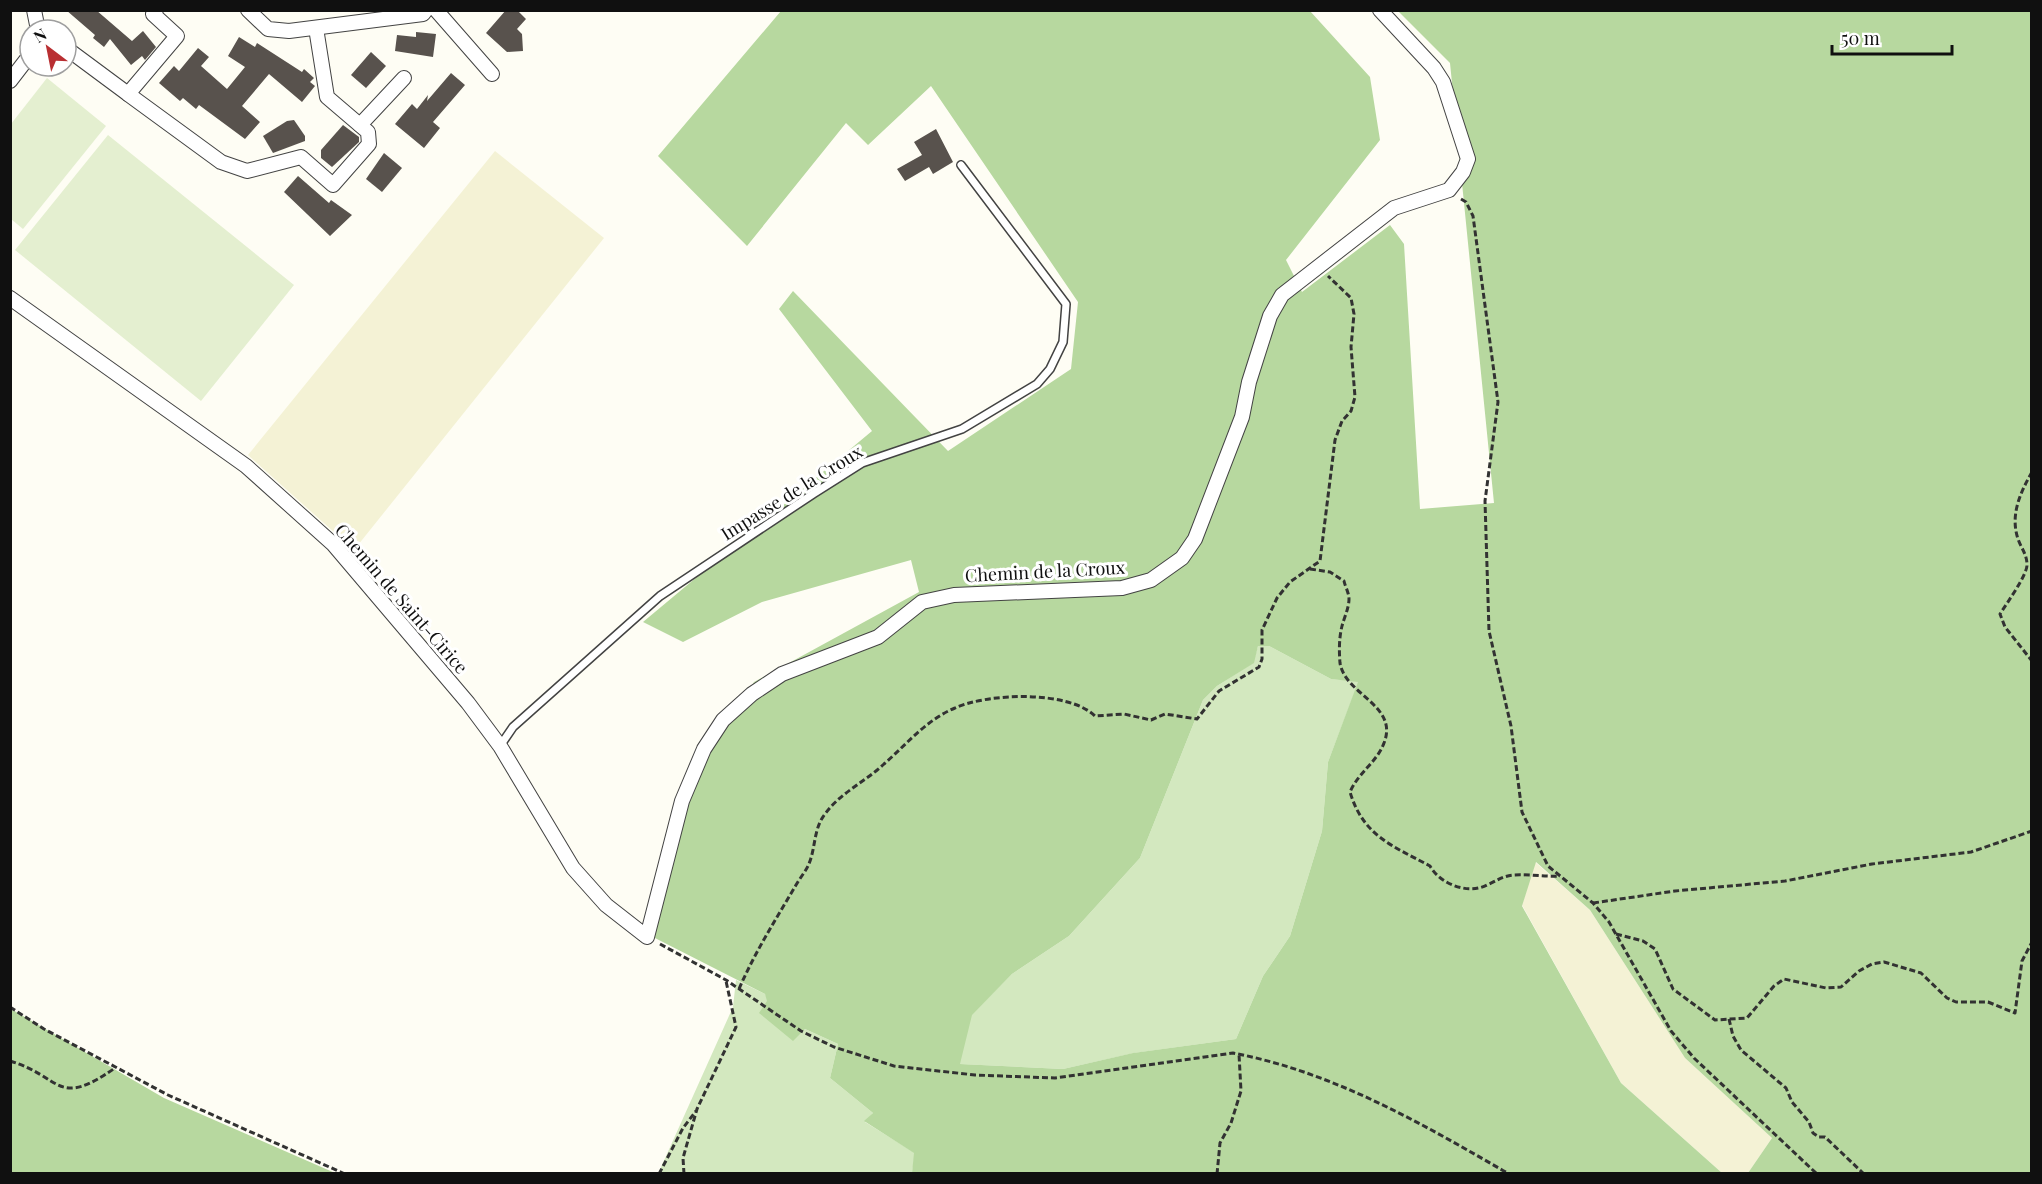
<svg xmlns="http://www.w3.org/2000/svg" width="2042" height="1184" viewBox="0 0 2042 1184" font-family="'Playfair Display',serif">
	<rect width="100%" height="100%" fill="#fefdf4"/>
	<g fill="#f4f2d5">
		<polygon points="495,151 604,238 354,550 248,455"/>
		<polygon points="1535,862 1590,910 1685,1058 1772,1138 1748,1173 1722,1173 1621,1083 1522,905"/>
	</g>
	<g fill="#d3e8bf">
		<polygon points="1258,646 1269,646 1331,679 1359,681 1328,762 1322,831 1290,936 1263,976 1236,1039 1134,1053 1063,1069 959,1064 971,1015 1012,974 1069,936 1140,858 1203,700 1217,686 1253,663"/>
		<polygon points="736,980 765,994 793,1040 805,1029 838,1044 830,1078 873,1113 865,1122 915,1153 912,1173 658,1174 733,1007"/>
	</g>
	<g fill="#b7d89f" fill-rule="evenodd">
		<path d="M781,11H1310L1370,77L1380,140L1286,260L1302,292L1390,225L1404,244L1420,509L1494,503L1450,63L1398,11H2031V1173H1748L1772,1138L1685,1058L1590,910L1536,862L1522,906L1621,1083L1722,1173H912L914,1153L864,1121L873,1113L830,1078L838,1044L805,1029L793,1041L759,1013L767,1001L765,994L651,936L673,854L700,767L754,682L919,592L911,560L762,602L683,642L643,622L872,431L779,309L793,291L948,451L1071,369L1078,302L931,86L868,145L846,123L747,246L658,156ZM1258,646H1269L1331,679L1358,682L1328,762L1322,831L1290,936L1263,976L1236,1039L1133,1053L1063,1069L960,1064L972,1015L1012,974L1069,936L1140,858L1203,700L1217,686L1254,663Z"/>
		<polygon points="11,1009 164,1098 335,1173 11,1173"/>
	</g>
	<g fill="#e4efd0">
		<polygon points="47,78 106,126 23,229 11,219 11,124"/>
		<polygon points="108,135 294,285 201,401 15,250"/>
	</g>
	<g fill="#58524d">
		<polygon points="66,10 96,10 132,41 143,31 156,47 145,60 142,56 131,65 110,39 104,47 93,38 95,35"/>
		<polygon points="506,10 517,10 526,19 517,29 522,34 523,51 507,52 486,33"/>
		<polygon points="416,32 436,34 433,57 395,51 397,35 416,37"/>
		<polygon points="239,37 255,47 257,43 302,72 304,69 314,78 310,82 315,86 302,102 269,74 242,106 260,122 245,139 199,105 196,109 183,98 180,101 159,83 174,66 179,71 198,48 209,57 201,66 227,89 245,67 228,56"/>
		<polygon points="371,52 386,66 366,88 351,75"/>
		<polygon points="451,73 465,85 433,122 440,128 424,148 395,124 412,104 417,109 428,95 427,101"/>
		<polygon points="294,120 305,136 305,141 273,153 263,136 287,121"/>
		<polygon points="343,125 359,137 359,142 332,167 321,158 321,150"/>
		<polygon points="936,129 953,162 933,174 929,167 905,181 897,169 922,155 914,142"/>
		<polygon points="384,153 402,168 382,192 366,179"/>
		<polygon points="298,176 329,203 331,200 352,215 330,236 284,192"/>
	</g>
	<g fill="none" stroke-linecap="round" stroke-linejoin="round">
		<g stroke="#434343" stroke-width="10">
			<polyline id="lane" points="500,746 513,727 660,596 813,494 862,463 962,429 1037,384 1050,369 1063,342 1066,304 961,165"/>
		</g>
		<g stroke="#434343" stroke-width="16">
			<g id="street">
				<polyline points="34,10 38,30"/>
				<polyline points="156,10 153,14 177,36 128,94 221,162 247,171 301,157 333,185 369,144 368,132 327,97 316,28"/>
				<polyline points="248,10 268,29 289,31 423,14 426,10"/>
				<polyline points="436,10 492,74"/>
				<polyline points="66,48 128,94"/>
				<polyline points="10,81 30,55"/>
				<polyline points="360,125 404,78"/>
				<polyline points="10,298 246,466 333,544 468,703 500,746 573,868 606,905 647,937 682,801 704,749 723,720 752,694 782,674 878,637 922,602 954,595 1122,588 1151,580 1182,558 1195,539 1242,417 1249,382 1270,316 1282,295 1394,208 1449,190 1463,172 1468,159 1443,82 1434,68 1380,10"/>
			</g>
		</g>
		<g stroke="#323232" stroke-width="3" stroke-dasharray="6 3" stroke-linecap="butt">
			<polyline points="1461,199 1466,202 1473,216 1498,402 1485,501 1489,631 1511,726 1522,812 1548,866 1593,903 1609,922 1671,1031 1694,1058 1817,1174"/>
			<path d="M2032,472C2020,493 2010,515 2018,539C2021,548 2027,554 2027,565C2027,575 2007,603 2000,614L2005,627L2032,661"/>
			<path d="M1310,569L1330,572L1344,581C1345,586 1349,593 1349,599C1349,608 1344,618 1342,626C1339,638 1339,651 1340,663C1345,695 1399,705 1384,743C1377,762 1358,773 1350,792C1363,836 1393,846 1430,866C1440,884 1468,895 1487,885C1496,881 1503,876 1513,875C1529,874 1545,877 1560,876"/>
			<polyline points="1593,903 1675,891 1785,881 1872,864 1971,852 2032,831"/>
			<polyline points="1616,934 1643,941 1655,949 1673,989 1715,1020 1747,1018 1774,986 1784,979 1826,988 1841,987 1859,971 1872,964 1884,962 1921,973 1947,998 1956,1002 1988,1002 2015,1013 2022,961 2032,942"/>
			<path d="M660,944L726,980L801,1031L834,1047L894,1066L975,1075L1055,1078L1233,1053C1333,1072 1421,1123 1509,1174"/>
			<path d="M739,989C755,952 776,919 796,885C800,878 805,872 808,866C816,849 813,829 825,814C840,793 865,782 884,764C907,744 926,720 955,708C988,693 1068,690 1095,716L1124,714L1151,720L1165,714L1197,719L1219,691L1259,667L1262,659V630L1277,598L1290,582L1320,561L1335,440L1342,421L1351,411L1355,397L1351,347L1354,314L1351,298L1328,276"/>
			<polyline points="10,1007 44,1029 168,1095 345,1174"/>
			<polyline points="1729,1019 1733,1036 1741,1050 1786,1088 1792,1102 1809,1122 1813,1133 1819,1137 1825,1137 1864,1174"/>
			<path d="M10,1061C63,1077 56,1109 115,1068"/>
			<polyline points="659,1174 683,1128 696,1111"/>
			<polyline points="684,1174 683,1158 697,1109 736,1027 726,981"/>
			<polyline points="1217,1174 1220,1143 1231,1123 1241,1091 1239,1054"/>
		</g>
		<use href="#lane" stroke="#fff" stroke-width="7"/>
		<use href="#street" stroke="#fff" stroke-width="14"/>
	</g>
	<g text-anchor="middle" stroke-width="6" stroke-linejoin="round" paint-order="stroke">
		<g font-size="18" fill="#101010" stroke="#fff">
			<text transform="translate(792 493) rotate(-32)" y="6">Impasse de la Croux</text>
			<text transform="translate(1045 572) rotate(-3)" y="6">Chemin de la Croux</text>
			<text transform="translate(401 599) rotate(49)" y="6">Chemin de Saint-Cirice</text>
		</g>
	</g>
	<rect width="2042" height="1184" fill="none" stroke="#101010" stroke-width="24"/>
	<g transform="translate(48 48) rotate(328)"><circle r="28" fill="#ffffff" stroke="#9f9f9f" stroke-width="1.5"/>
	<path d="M0-4.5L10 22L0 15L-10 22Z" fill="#b92f32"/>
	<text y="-9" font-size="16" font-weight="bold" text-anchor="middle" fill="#101010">N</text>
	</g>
	<path d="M1832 45v9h120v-9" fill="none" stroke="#101010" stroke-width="3"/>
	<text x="1841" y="45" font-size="18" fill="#101010" stroke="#ffffff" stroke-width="4.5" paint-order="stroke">50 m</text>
</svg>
